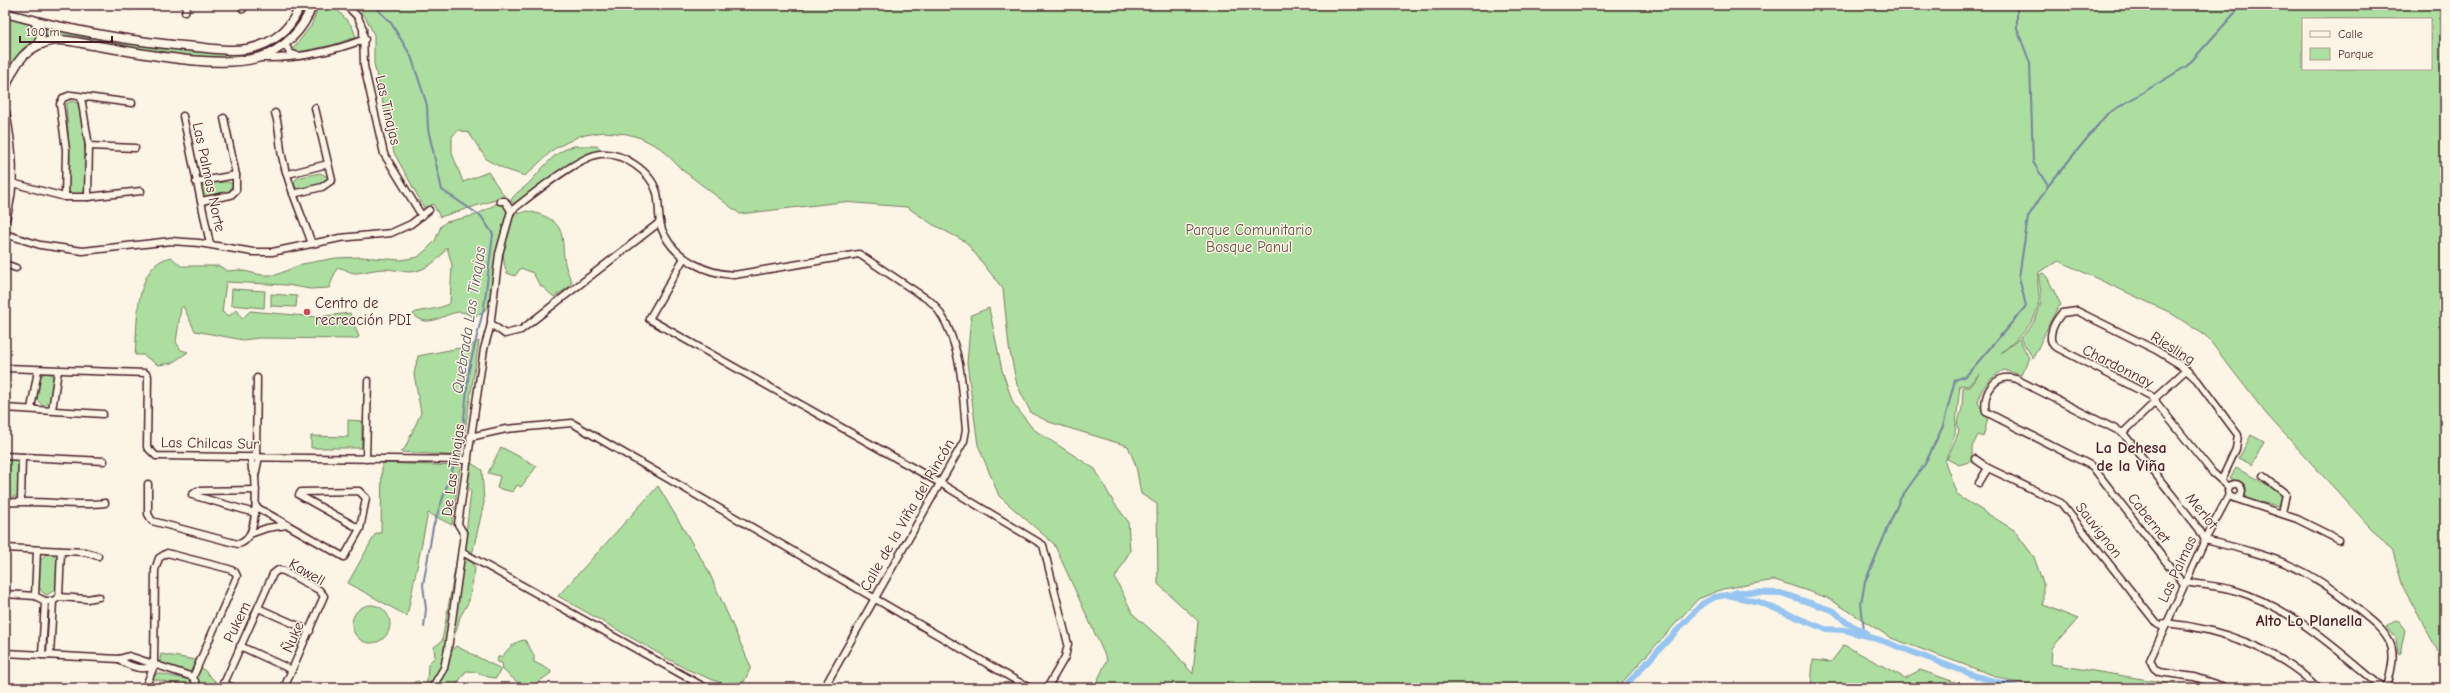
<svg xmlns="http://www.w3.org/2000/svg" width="2450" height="693" viewBox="0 0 2450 693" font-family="'Comic Neue',sans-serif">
	<rect width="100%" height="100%" fill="#fcf5e5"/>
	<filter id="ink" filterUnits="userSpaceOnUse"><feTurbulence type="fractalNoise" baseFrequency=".025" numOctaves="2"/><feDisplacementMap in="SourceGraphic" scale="8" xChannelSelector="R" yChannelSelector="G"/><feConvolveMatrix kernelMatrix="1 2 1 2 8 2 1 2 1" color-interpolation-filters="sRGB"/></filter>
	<g filter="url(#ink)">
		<g fill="#abde9f" stroke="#7a7e65" fill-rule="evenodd">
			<path d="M303,5H307C300,32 277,49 251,56C231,62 205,57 184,55C138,50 91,45 44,39L43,26C95,38 147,48 201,51C222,52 244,48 265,46Z"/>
			<polygon points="319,5 333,5 352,26 356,37 333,45 293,53 292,50 311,26"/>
			<path d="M355,5H2445V658L2440,655L2403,587L2393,552L2267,415L2206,336L2169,312L2059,261L2039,272C2036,285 2039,286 2039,297C2039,322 2018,338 2001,353L2019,339L2029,358L2021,375L2004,370C1990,378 1980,387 1978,403L1988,418L1983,437L1978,435L1972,447V461L1959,465L1947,459L1959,431L1957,425L1962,408L1963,387H1969L1980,373L1968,386L1960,385L1955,433L1945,462L1957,495L2014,530L2034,557L2043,583V605L2078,619L2052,648L2051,664L2197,688H2049L2009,681L1891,638L1828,598L1775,580L1723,589L1698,599L1617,688H1094L1107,660L1054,544L999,496L978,445L967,363L971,315L989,308L1002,370L1013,403L1033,429L1095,469L1114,503L1128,521L1130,551L1115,578L1133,614L1169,646L1193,674L1198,621L1158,584L1157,504L1141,494L1136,466L1128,446L1049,422L1031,413L1017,385L1009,347L1003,289L966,242L932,224L907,207L842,202L740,214L681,169L662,149L641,138L627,134L604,132L579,136L554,149L525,176L507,170L487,160L469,133L459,130L452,136V153L463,182L488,172L505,197L440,217L433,204L425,209L394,153L374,64V35L366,18ZM2303,19H2431V69H2303Z"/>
			<polygon points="5,17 28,24 37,33 37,40 14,63 5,78"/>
			<path d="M72,101L78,103C83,123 90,176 83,195H71L68,191L70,159L66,104Z"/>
			<path d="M574,146H597L605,153L583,161L518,208L511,201C514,193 522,190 528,184C542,170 553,151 574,146Z"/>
			<polygon points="320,173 328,177 326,182 300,190 294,186 294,182 297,178"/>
			<polygon points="227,182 233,184 229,192 202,197 202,184"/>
			<path d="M496,204L504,205L509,211L494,269L493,285L489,306L481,314L473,317C469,315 465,312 461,312C444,312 429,331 413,314C418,309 439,311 450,303L452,265L447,247C440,260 425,271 410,272C402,272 393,269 385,269C375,269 366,272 357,273C349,274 345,267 337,268L329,288L310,289L287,285L226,282L222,312L229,316L237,309L242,319L250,311L317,317L350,313L359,337L355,339L259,338L243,340L195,331L183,306L181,308L176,342L181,350L188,352L172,363L158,365L143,355H135C138,324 133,265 171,257L181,266H219L228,271L239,270L262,275H276L302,264L336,258L361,257L401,260L418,257L426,250L435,241L441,226L446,222L476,215Z"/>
			<path d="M527,211C581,222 552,248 572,281L569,287L554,297L539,284L533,273L521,268L515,276L507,273C499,253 506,234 513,215Z"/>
			<path d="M2043,273L2047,277L2061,305L2058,307C2048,324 2042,341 2033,358L2020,338C2034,326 2041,312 2041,294C2041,287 2038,282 2039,275Z"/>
			<polygon points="232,289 265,291 264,308 231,305"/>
			<polygon points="271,294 297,296 296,307 271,306"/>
			<polygon points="479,341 461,456 401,452 405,448 421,413 414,374 418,356 470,346"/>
			<polygon points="45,373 51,374 54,378 51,402 43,406 37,400 40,377"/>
			<polygon points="348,420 362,421 362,448 311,448 311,436 348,437"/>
			<polygon points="2251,435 2264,442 2252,465 2239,458"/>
			<polygon points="501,447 537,466 521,487 517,485 513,492 497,488 500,476 488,473"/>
			<polygon points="19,458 18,495 7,499 6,461"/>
			<polygon points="382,463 460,466 452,525 428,513 407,616 348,583 376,533 381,533"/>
			<path d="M471,463L482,470L484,503L471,559L475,569L469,601L460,617L456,632C445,639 445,644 447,656L456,646L501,669L496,678C484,678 481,671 466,671L454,688H413L414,682L418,681L424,685L427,682L428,664L435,657L434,647L442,641L459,547L465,541L471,491L463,482L464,469Z"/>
			<polygon points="2236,468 2277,490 2282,495 2279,506 2245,499 2246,486 2230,478"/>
			<polygon points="658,486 708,570 751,667 744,682 723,684 686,669 558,596"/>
			<path d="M46,554L54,555L58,560L56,589L47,595C34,591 39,570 41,559Z"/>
			<circle cx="371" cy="624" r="19"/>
			<polygon points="2395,621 2399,622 2405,630 2400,654 2398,653 2396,638 2386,627"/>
			<path d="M525,640L534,655V662L550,670L551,673L537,683V687C523,690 513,678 503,670L502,663L497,662L498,657H502C508,649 514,641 525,640Z"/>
			<polygon points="1844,645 1905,678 1920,670 1972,688 1811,688 1813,660 1831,662"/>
			<polygon points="161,654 196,660 191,673 159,666"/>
			<polygon points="201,667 216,682 216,688 201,688 197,677"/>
			<polygon points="157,673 191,680 195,688 153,679"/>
		</g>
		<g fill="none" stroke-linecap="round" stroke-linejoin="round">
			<g stroke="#7883a2" stroke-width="2">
				<polyline points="373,5 391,23 411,56 427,105 428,129 442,190 481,216 493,234 484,307 469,369 463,429 454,465 433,527 427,563 423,585 426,609 424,627"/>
				<polyline points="2017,5 2017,29 2030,63 2033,162 2048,186"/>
				<polyline points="1864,631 1861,603 1865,582 1900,499 1925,464 1943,426 1955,380 1966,376 2026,306 2019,277 2028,217 2048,186 2107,114 2187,66 2242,5"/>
			</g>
			<g stroke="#97c5f1" stroke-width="6">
				<polyline points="1729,595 1737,592 1781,593 1834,611 1847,623 1867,633"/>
				<polyline points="1623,688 1702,604 1715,597 1727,595 1759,602 1825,629 1845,630 1880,640 1976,676 2018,688"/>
			</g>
			<g stroke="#4a1f2b" stroke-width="9">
				<g id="minor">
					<polyline points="346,5 358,17 363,29 364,66 384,154 422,216"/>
					<polyline points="131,6 131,5"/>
					<polyline points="243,9 244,5"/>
					<polyline points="185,12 187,5"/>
					<polyline points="285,44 290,53 298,56"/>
					<path d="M261,58C296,59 331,52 365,39"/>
					<polyline points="81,97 89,146 88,197"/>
					<path d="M275,113C280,127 279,141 282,156C288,186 302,215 312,244"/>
					<polyline points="183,116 210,244"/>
					<polyline points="89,146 135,148"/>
					<polyline points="288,174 328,164"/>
					<polyline points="196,182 236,175"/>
					<polyline points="12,183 65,197 88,197 141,191"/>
					<polyline points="293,194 322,187 332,180 315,108"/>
					<polyline points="65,197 66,150 60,104 63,98 71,95 132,103"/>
					<polyline points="201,201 231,195 236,190 236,175 224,118"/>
					<polyline points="500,201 505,201 511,211 499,254 491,319 491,324 505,334 521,330 660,222"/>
					<path d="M511,211C529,197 579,156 600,154C622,152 651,171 657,193C660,206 657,222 664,234C676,259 707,274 734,275L859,254L930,301C938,307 941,315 946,323C963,360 962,390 966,430L964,441L824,688"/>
					<polyline points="5,234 40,245 83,251 171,241 199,243 253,252 272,252 340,238 391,233 411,224 429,210"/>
					<polyline points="684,258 649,319 940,483 1043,545 1068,644 1065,657 1047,688"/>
					<polyline points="5,264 16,268"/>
					<polyline points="5,368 145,373 148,376 147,447 156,456 468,460"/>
					<polyline points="2154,399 2186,370"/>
					<polyline points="5,408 103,414"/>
					<polyline points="31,409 38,370"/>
					<polyline points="52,410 58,371"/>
					<polyline points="2123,433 2156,401"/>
					<polyline points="470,437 506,429 572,423 1029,688"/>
					<polyline points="5,456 104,461"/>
					<polyline points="251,457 252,470 255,476 259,457"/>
					<polyline points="256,457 257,378"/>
					<polyline points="366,459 368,381"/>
					<polyline points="1975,459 1988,468 2061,503 2157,624 2163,627"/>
					<polyline points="2263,476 2286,494 2282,513"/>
					<path d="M2222,479L2236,449L2238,435L2197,380L2182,366L2156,350L2077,311L2062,313C2055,321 2046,337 2054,346L2151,396L2213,473L2229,487"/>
					<polyline points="1979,483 1988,468"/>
					<path d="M148,484V514L152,521L238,544C259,541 256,491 255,476"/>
					<circle cx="2235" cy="491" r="7"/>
					<polyline points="2234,498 2297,519 2339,540"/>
					<polyline points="21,501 22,457"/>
					<path d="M5,503C38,499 72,507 105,503"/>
					<polyline points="256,507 344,557 360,529 366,498 359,491 301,492 299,495 360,529"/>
					<polyline points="255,513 192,495 197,491 256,490"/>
					<polyline points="250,534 267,528 287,525"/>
					<polyline points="5,548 85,552 98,556"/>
					<polyline points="462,552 706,688"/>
					<path d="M2186,582C2201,585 2218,586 2234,590C2293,608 2337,650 2383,688"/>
					<path d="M2184,585L2092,466L1986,412C1982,394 1995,372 2016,379L2123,433L2199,529L2205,540C2271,556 2302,563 2356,608C2368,618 2383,628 2390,643C2396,656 2390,674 2387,688"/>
					<polyline points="5,594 35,596 45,601 53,601 59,597 87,599 99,597"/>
					<polyline points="35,596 37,550"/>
					<polyline points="59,597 61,551"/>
					<polyline points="258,608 310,631"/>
					<path d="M2165,623C2219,628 2279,649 2318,688"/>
					<polyline points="240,646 292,670"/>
					<polyline points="5,653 119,659"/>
					<polyline points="42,655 45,601"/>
					<polyline points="50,655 53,601"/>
					<polyline points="119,659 129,656 193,677"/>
					<path d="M119,659C129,667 143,671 154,666"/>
					<polyline points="223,683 234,688"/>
					<polyline points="145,688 154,666 155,570 159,558 167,553 229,569 235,572 237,576 193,677 198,688"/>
					<polyline points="222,688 273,574 278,570 284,571 319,590 324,596 284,688"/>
					<polyline points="432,688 444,668 448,649 464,534 458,524 484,349 491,324"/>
					<polyline points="2228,688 2194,677 2159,672 2154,668 2150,660 2205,540 2229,495"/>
				</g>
			</g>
			<g stroke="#4a1f2b" stroke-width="11">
				<g id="tertiary">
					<path d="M5,13C68,30 131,42 196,47C216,49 239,53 259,46C279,39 293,25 300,5"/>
					<path d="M33,20C41,27 44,36 37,45"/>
					<path d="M5,89C14,63 27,44 56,40C69,39 84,44 98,46C142,53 214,69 257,58C283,51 304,30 312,5"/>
					<path d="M5,112C12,148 16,184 5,219"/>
				</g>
			</g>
			<use href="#minor" stroke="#fcf5e5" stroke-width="6"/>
			<use href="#tertiary" stroke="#fcf5e5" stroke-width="8"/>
		</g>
	</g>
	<circle fill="#d1495b" stroke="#fcf5e5" stroke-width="1.5" cx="307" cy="312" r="4"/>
	<g text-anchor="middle" stroke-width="3" stroke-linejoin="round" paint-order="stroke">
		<g font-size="15" fill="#4a1f2b" stroke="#fcf5e5">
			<text transform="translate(388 110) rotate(77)" y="5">Las Tinajas</text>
			<text transform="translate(209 177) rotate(78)" y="5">Las Palmas Norte</text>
			<text transform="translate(2173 348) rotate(32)" y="5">Riesling</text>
			<text transform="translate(2118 366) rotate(27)" y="5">Chardonnay</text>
			<text transform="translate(210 443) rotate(1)" y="5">Las Chilcas Sur</text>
			<text transform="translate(453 470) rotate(-82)" y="5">De Las Tinajas</text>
			<text transform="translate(2202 511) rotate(51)" y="5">Merlot</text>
			<text transform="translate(907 515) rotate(-60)" y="5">Calle de la Viña del Rincón</text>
			<text transform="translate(2149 518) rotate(52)" y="5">Cabernet</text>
			<text transform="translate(2099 530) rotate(52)" y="5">Sauvignon</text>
			<text transform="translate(2177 569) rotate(-65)" y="5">Las Palmas</text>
			<text transform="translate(307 572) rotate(30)" y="5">Kawell</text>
			<text transform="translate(237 622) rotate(-64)" y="5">Pukem</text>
			<text transform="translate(293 637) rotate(-66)" y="5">Ñuke</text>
		</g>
		<g font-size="15" fill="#624f48" stroke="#fcf5e5">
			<text x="1249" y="235">Parque Comunitario<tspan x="1249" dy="17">Bosque Panul</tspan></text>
		</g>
		<g font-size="15" fill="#4a1f2b" stroke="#fcf5e5" text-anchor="start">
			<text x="315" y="308">Centro de<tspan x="315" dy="17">recreación PDI</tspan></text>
		</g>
		<g font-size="16" font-style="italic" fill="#615166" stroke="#fcf5e5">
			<text transform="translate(468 320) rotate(-81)" y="6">Quebrada Las Tinajas</text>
		</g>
		<g font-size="16" font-weight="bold" fill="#4a1f2b" stroke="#fcf5e5">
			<text x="2131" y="453">La Dehesa<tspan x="2131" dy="18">de la Viña</tspan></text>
			<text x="2309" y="626">Alto Lo Planella</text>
		</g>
	</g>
	<rect width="2450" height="693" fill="none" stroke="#fcf5e5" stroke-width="20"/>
	<rect x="10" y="10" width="2430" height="673" fill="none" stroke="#4a1f2b" stroke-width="1.5" filter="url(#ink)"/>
	<rect x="2302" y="18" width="130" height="52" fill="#fcf5e5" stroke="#b59f9b"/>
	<rect x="2310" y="31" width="20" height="6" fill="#fcf5e5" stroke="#b59f9b"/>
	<text x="2338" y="38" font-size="12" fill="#4a1f2b">Calle</text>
	<rect x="2310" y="48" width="20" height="12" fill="#abde9f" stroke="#b59f9b"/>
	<text x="2338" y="58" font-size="12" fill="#4a1f2b">Parque</text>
	<path d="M20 36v6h92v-6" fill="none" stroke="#4a1f2b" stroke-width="2"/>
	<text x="26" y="36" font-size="12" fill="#4a1f2b" stroke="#fcf5e5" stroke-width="3" paint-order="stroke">100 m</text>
</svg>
